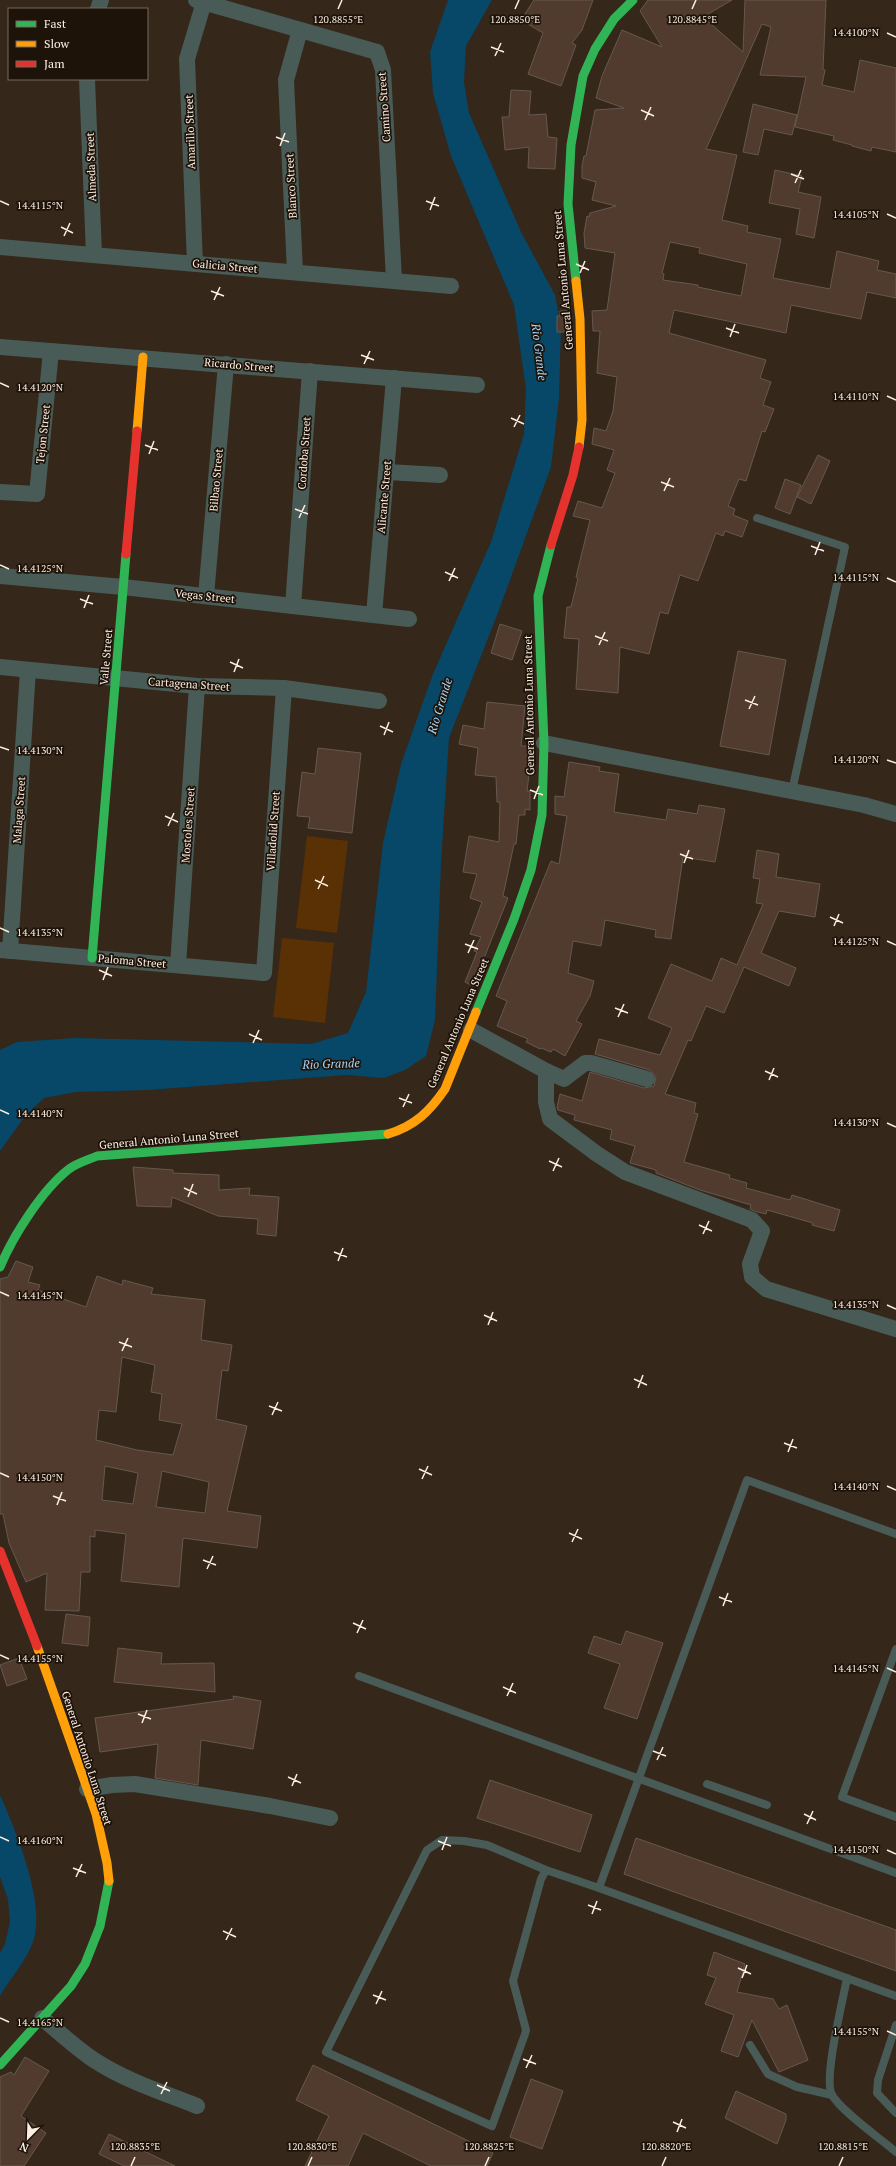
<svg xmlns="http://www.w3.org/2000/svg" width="896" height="2166" viewBox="0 0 896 2166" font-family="'PT Serif',serif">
	<rect width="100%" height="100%" fill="#35271a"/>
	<g fill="#5a3104">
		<polygon points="307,836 348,841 337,933 296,928"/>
		<polygon points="282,938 334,943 325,1023 273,1017"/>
	</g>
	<g fill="#074768">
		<polygon points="448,0 492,0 466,46 464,82 469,113 491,163 521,232 555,295 561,326 559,398 551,467 499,610 449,738 441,863 435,1020 426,1056 405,1070 384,1078 346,1075 148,1090 76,1092 44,1098 25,1116 0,1151 0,1050 17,1042 75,1038 311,1044 348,1033 366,992 383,843 401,764 433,674 491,542 524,434 526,389 514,305 451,156 433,93 430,52"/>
		<path d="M0,1795C16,1831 43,1897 35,1935C30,1957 11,1977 0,1996V1953L5,1944L10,1922L8,1899L0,1877Z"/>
	</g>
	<g fill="#513b2e" stroke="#665850" fill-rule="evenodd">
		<polygon points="534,0 593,0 582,30 572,43 576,45 561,86 528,74 543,33 521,20"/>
		<path d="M648,0H732L703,17L743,52L745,0H826L823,69L825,70L822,85L854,92L860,60L896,68V152L872,147L871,151L852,146V145L833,140L834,136L795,127L806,77L760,75L771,27L762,24L706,149L737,155L722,220L748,226L747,232L781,239L773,278L830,289L837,251L879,261L877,270L896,274V298L867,292L861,319L791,305L786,333L674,310L669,333L766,360L760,378L771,382L763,405L774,409L765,432L762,431L746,481L739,479L728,506L735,509L733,515L748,521L742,537L725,531L723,536L716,533L698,581L680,575L668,614L660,612L649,654L620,647L618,693L576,689L579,639L564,638L567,607H571L578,578L576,577L590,520L573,516L578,501L602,508L615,473L607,470L614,450L592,444L594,428L606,431L613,411L617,377L597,373L600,331H593L592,311L607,310L615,253L585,248L584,233L587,216L589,217L590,213L616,206L592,200L596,182L582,178V166L584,156H586L595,110L624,108L596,98L602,76L622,30L662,47L640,11ZM670,242L700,248L699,253L747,264L741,296L698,287V285L663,280L664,274L662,273Z"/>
		<polygon points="511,90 531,91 529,115 546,114 548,137 557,138 555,169 528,168 529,147 505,150 502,117 509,117"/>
		<polygon points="753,104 797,115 792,135 764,129 758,155 743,152"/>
		<polygon points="775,170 802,176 798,192 821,197 814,238 796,234 800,209 769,203"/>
		<polygon points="560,311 567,311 568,332 557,332 557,316 560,316"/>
		<polygon points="818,455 830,461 811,504 797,497"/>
		<polygon points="785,479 801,485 790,514 775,508"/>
		<polygon points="500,624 522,631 512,660 491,653"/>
		<polygon points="738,651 786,660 769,755 720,746"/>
		<polygon points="487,702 525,706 521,746 529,746 528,758 531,758 527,791 530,791 530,810 525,809 525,815 519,815 516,844 514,844 503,896 508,898 473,986 465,982 477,952 474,951 481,937 470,934 482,902 470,898 477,874 463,872 469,836 499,842 500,802 497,802 496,777 475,775 478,748 459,744 463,725 484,729"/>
		<polygon points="318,748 361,753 352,833 308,828 310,817 297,816 302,772 315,774"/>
		<polygon points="569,762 600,767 599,771 619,774 614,812 666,820 668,809 697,814 699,805 725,809 715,862 683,857 671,939 655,937 656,930 605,920 601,946 573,941 568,973 594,981 590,996 576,1021 582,1024 565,1056 553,1049 551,1052 541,1048 540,1049 526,1042 528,1039 497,1026 507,1001 496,996 551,861 559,864 567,816 555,814 555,796 564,797"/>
		<polygon points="757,850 779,854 776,877 820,884 815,917 779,911 761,953 796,968 789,986 744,967 724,1013 706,1006 691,1041 688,1040 665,1094 696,1103 694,1113 698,1114 684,1162 730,1175 729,1178 747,1183 746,1188 790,1200 792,1195 840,1210 834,1231 812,1225 813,1223 767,1210 766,1214 754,1211 750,1209 751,1205 700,1190 656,1173 656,1170 630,1163 635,1146 610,1139 612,1130 574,1120 575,1115 558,1110 557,1107 560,1094 582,1101 590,1072 644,1088 654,1086 656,1077 650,1070 595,1054 599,1039 660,1055 672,1028 648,1018 671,964 712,981 721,958 737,965 763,904 756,903 760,879 753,878"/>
		<polygon points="133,1167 173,1170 173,1173 219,1175 219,1190 250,1188 249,1195 279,1197 276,1236 257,1234 258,1219 218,1216 172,1197 171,1207 137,1206"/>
		<path d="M16,1261L33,1267L28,1282L40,1285L38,1290L86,1307L97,1276L122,1285L123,1280L153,1288L151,1294L205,1300L201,1340L232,1345L228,1371L222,1370L216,1419L247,1426L227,1511L261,1516L257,1548L183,1538L179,1587L121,1581L126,1534L95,1530V1537L90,1536V1572H81L79,1611L45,1610L47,1573L26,1582L9,1543L3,1514H0V1279L8,1277ZM122,1357L155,1365L151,1392L162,1394L159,1420L182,1424L173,1455L137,1450L96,1440L99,1410L116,1412ZM105,1466L138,1473L133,1504L102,1500ZM162,1471L209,1482L205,1513L156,1507Z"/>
		<polygon points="66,1614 90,1617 88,1646 62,1643"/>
		<polygon points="626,1631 663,1643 637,1719 604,1708 620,1664 588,1653 594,1636 621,1645"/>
		<polygon points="118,1648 162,1653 161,1664 214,1663 215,1692 114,1682"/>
		<polygon points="19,1658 27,1679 7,1686 0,1665"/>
		<polygon points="233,1696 261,1701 253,1749 201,1740 198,1785 155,1778 158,1744 100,1752 95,1718 234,1699"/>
		<polygon points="490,1780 592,1815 580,1852 477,1818"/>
		<polygon points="636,1838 896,1930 896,1971 624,1874"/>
		<polygon points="714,1952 745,1964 737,1992 773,1999 779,2009 787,2005 808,2060 779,2072 752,2020 738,2057 721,2051 734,2015 705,2004 716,1978 707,1975"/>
		<polygon points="25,2057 49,2071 21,2116 46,2133 24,2166 0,2166 0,2077 11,2072 14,2075"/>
		<polygon points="313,2065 493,2153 487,2166 431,2166 363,2133 348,2166 305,2166 329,2116 296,2100"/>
		<polygon points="531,2079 563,2091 542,2149 510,2137"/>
		<polygon points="736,2091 786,2114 786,2120 777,2144 725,2118"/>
		<polygon points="109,2134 175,2166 124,2166 99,2154"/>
	</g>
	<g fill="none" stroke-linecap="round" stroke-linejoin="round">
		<g stroke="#495b56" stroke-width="8">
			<polyline points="757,518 845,547 792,791"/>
			<polyline points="896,1534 747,1480 599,1888 896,1996"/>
			<polyline points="896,1649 842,1797 896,1817"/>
			<polyline points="359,1676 896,1873"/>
			<polyline points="707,1784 767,1805"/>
			<polyline points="546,1870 487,1845 464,1841 442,1840 427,1850 326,2052 492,2126 525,2034 526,2030 513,1981 541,1879 546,1870 599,1888"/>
			<path d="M847,1978C843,2000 823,2079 832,2095C841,2111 881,2139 896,2152"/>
			<polyline points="896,2025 878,2080 877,2093 896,2113"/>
			<polyline points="750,2045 768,2074 797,2087 832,2095"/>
		</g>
		<g stroke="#495b56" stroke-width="16">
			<polyline points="196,0 377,52 383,70 394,280"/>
			<polyline points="98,9 101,0"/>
			<polyline points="87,79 94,255"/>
			<polyline points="0,247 451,286"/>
			<polyline points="195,264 187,59 204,2"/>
			<polyline points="295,272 286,80 300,30"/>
			<polyline points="0,347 477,385"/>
			<polyline points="387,472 440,475"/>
			<polyline points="0,492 37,494 51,351"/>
			<polyline points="0,576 123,587 409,619"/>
			<polyline points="206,596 226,364"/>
			<polyline points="293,606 310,371"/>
			<polyline points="374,615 394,378"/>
			<polyline points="0,667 197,686 284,688 379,701"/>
			<polyline points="544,743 864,805 896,814"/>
			<polyline points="0,950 264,973 284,688"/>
			<polyline points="10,951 28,670"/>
			<polyline points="178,965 197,686"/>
			<polyline points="471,1030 546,1071 546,1102 550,1119 597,1154 625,1172 752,1220 762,1231 750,1264 752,1277 766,1289 896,1329"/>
			<polyline points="546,1071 564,1079 585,1063 591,1063 647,1079"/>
			<polyline points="87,1789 112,1785 135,1784 270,1806 330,1818"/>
			<path d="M42,2018C59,2032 76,2048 94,2060C126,2081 162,2092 197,2106"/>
		</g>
		<g stroke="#30b455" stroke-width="9">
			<polyline points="576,281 568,204 571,145 583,76 595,49 614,19 633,0"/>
			<polyline points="92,958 126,554"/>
			<polyline points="476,1012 514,919 531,870 542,815 544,743 538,596 551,545"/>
			<path d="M0,1267C13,1236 42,1190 69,1169C77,1163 88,1160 97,1156L388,1134"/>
			<polyline points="0,2065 71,1986 85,1964 100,1926 109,1881"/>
		</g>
		<g stroke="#ff9f0a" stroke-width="9">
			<polyline points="576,281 580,319 582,420 579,447"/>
			<polyline points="137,431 143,357"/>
			<path d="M388,1134C415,1126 430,1111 445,1089L476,1012"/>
			<polyline points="37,1646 96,1814 107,1863 109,1881"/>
		</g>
		<g stroke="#e5322d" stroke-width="9">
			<polyline points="551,545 573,475 579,447"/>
			<polyline points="126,554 137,431"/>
			<polyline points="0,1551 37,1646"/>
		</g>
	</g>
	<path fill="none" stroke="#fceee3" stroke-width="1.5" d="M338,9L342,0M515,9L519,0M692,9L696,0M887,33L896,37M491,47L504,52M495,56L501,43M641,110L654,116M645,120L651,107M276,137L289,142M280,146L285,133M791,174L804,179M795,183L801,170M0,201L9,205M426,201L439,206M430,210L435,197M887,214L896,218M61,227L73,233M64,236L70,223M576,264L589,270M580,273L585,261M211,291L224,296M214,300L220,287M726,328L739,333M730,337L735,324M361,355L374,360M364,364L370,351M0,383L9,387M887,396L896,400M511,418L524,424M514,427L520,415M145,445L158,450M149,454L154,441M661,482L674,487M664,491L670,478M295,509L308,514M299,518L305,505M811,546L824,551M815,555L820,542M0,565L9,569M445,572L458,578M887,578L896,582M449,581L455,568M80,599L93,604M84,608L89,595M595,636L608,641M599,645L605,632M230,662L243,668M234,672L239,659M745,700L758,705M749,709L755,696M380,726L393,732M384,735L389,722M0,747L9,750M887,760L896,763M530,790L543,795M534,799L539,786M165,816L178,822M168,826L174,813M680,854L693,859M684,863L689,850M315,880L328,886M318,889L324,876M830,917L843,923M834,926L839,914M0,928L9,932M887,941L896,945M465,944L478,949M468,953L474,940M99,970L112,976M103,980L108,967M615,1008L628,1013M618,1017L624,1004M249,1034L262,1040M253,1043L259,1030M765,1071L778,1077M769,1080L774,1068M399,1098L412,1103M403,1107L409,1094M0,1110L9,1114M887,1123L896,1127M549,1161L562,1167M553,1171L559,1158M184,1188L197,1194M188,1197L193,1184M699,1225L712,1231M703,1234L709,1221M334,1252L347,1257M338,1261L343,1248M0,1292L9,1296M887,1305L896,1309M484,1315L497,1321M488,1325L493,1312M119,1342L132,1347M122,1351L128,1338M634,1379L647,1385M638,1388L643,1375M269,1406L282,1411M272,1415L278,1402M784,1443L797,1448M788,1452L793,1439M419,1469L432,1475M0,1473L9,1477M422,1479L428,1466M887,1486L896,1490M53,1496L66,1501M57,1505L62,1492M569,1533L582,1539M572,1542L578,1529M203,1560L216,1565M207,1569L213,1556M719,1597L732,1602M723,1606L728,1593M353,1623L366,1629M357,1633L363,1620M0,1655L9,1659M887,1668L896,1672M503,1687L516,1693M507,1696L513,1683M138,1714L151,1719M142,1723L147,1710M653,1751L666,1756M657,1760L663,1747M288,1777L301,1783M292,1786L297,1774M804,1814L816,1820M807,1824L813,1811M0,1837L9,1841M438,1841L451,1846M442,1850L447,1837M887,1850L896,1854M73,1868L86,1873M76,1877L82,1864M588,1905L601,1910M592,1914L597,1901M223,1931L236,1937M226,1940L232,1928M738,1968L751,1974M742,1978L747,1965M373,1995L386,2000M376,2004L382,1991M0,2018L9,2022M887,2031L896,2035M523,2059L536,2064M526,2068L532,2055M157,2085L170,2091M161,2094L167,2082M673,2122L686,2128M677,2132L682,2119M131,2166L135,2157M308,2166L312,2157M485,2166L489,2157M662,2166L666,2157M839,2166L843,2157"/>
	<g text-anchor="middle" stroke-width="3.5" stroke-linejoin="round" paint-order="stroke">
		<g font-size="11" fill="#fceee3" stroke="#1e1309">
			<text transform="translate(384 107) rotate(-94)" y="4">Camino Street</text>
			<text transform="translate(190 132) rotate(-92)" y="4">Amarillo Street</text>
			<text transform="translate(91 167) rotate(-92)" y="4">Almeda Street</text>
			<text transform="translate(291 186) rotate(-93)" y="4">Blanco Street</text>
			<text transform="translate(225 266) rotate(5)" y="4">Galicia Street</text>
			<text transform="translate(563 280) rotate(-95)" y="4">General Antonio Luna Street</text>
			<text transform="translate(239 365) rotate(5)" y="4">Ricardo Street</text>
			<text transform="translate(43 434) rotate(-84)" y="4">Tejon Street</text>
			<text transform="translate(304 453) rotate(-86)" y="4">Cordoba Street</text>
			<text transform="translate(216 480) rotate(-85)" y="4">Bilbao Street</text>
			<text transform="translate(384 497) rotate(-85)" y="4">Alicante Street</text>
			<text transform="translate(205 596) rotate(6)" y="4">Vegas Street</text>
			<text transform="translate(106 657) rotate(-85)" y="4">Valle Street</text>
			<text transform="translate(189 684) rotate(4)" y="4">Cartagena Street</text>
			<text transform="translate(529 705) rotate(-91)" y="4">General Antonio Luna Street</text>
			<text transform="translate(19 810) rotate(-86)" y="4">Malaga Street</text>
			<text transform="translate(188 825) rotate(-86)" y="4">Mostoles Street</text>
			<text transform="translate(273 831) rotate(-86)" y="4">Villadolid Street</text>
			<text transform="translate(132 961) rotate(5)" y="4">Paloma Street</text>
			<text transform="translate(458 1023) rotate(-67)" y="4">General Antonio Luna Street</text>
			<text transform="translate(169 1139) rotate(-5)" y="4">General Antonio Luna Street</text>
			<text transform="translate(87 1758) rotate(72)" y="4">General Antonio Luna Street</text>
		</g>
		<g font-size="12" font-style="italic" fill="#a4d5f9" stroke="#1e1309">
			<text transform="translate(539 352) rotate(83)" y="4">Rio Grande</text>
			<text transform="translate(440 706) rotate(-73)" y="4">Rio Grande</text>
			<text transform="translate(331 1064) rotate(-2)" y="4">Rio Grande</text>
		</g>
	</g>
	<g font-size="10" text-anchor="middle" fill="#fceee3" stroke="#1e1309" stroke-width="3.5" stroke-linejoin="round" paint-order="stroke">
		<text x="515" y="23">120.8850°E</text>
		<text x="692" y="23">120.8845°E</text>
		<text x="338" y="23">120.8855°E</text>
		<text x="856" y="36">14.4100°N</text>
		<text x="40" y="209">14.4115°N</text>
		<text x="856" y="218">14.4105°N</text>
		<text x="40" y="391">14.4120°N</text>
		<text x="856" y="400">14.4110°N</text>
		<text x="40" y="572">14.4125°N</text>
		<text x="856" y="581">14.4115°N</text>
		<text x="40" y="754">14.4130°N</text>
		<text x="856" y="763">14.4120°N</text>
		<text x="40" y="936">14.4135°N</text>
		<text x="856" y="945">14.4125°N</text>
		<text x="40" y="1117">14.4140°N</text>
		<text x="856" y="1126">14.4130°N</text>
		<text x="40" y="1299">14.4145°N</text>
		<text x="856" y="1308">14.4135°N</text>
		<text x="40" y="1481">14.4150°N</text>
		<text x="856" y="1490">14.4140°N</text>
		<text x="40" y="1662">14.4155°N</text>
		<text x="856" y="1672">14.4145°N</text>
		<text x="40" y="1844">14.4160°N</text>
		<text x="856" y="1853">14.4150°N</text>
		<text x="40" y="2026">14.4165°N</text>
		<text x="856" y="2035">14.4155°N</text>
		<text x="135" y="2150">120.8835°E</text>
		<text x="312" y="2150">120.8830°E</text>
		<text x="489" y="2150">120.8825°E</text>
		<text x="666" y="2150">120.8820°E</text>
		<text x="843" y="2150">120.8815°E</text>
	</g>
	<rect x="8" y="8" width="140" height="72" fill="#1e1309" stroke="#776b60"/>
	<rect x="16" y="21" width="20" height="6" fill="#30b455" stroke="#776b60"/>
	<text x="44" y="28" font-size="12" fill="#fceee3">Fast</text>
	<rect x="16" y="41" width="20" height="6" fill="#ff9f0a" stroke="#776b60"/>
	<text x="44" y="48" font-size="12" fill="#fceee3">Slow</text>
	<rect x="16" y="61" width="20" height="6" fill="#e5322d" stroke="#776b60"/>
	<text x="44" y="68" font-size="12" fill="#fceee3">Jam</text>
	<g transform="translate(28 2138) rotate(203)" stroke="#1e1309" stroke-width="3" paint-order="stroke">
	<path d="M0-3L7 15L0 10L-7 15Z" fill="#fceee3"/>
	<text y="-6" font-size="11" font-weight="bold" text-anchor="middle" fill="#fceee3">N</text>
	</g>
</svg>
